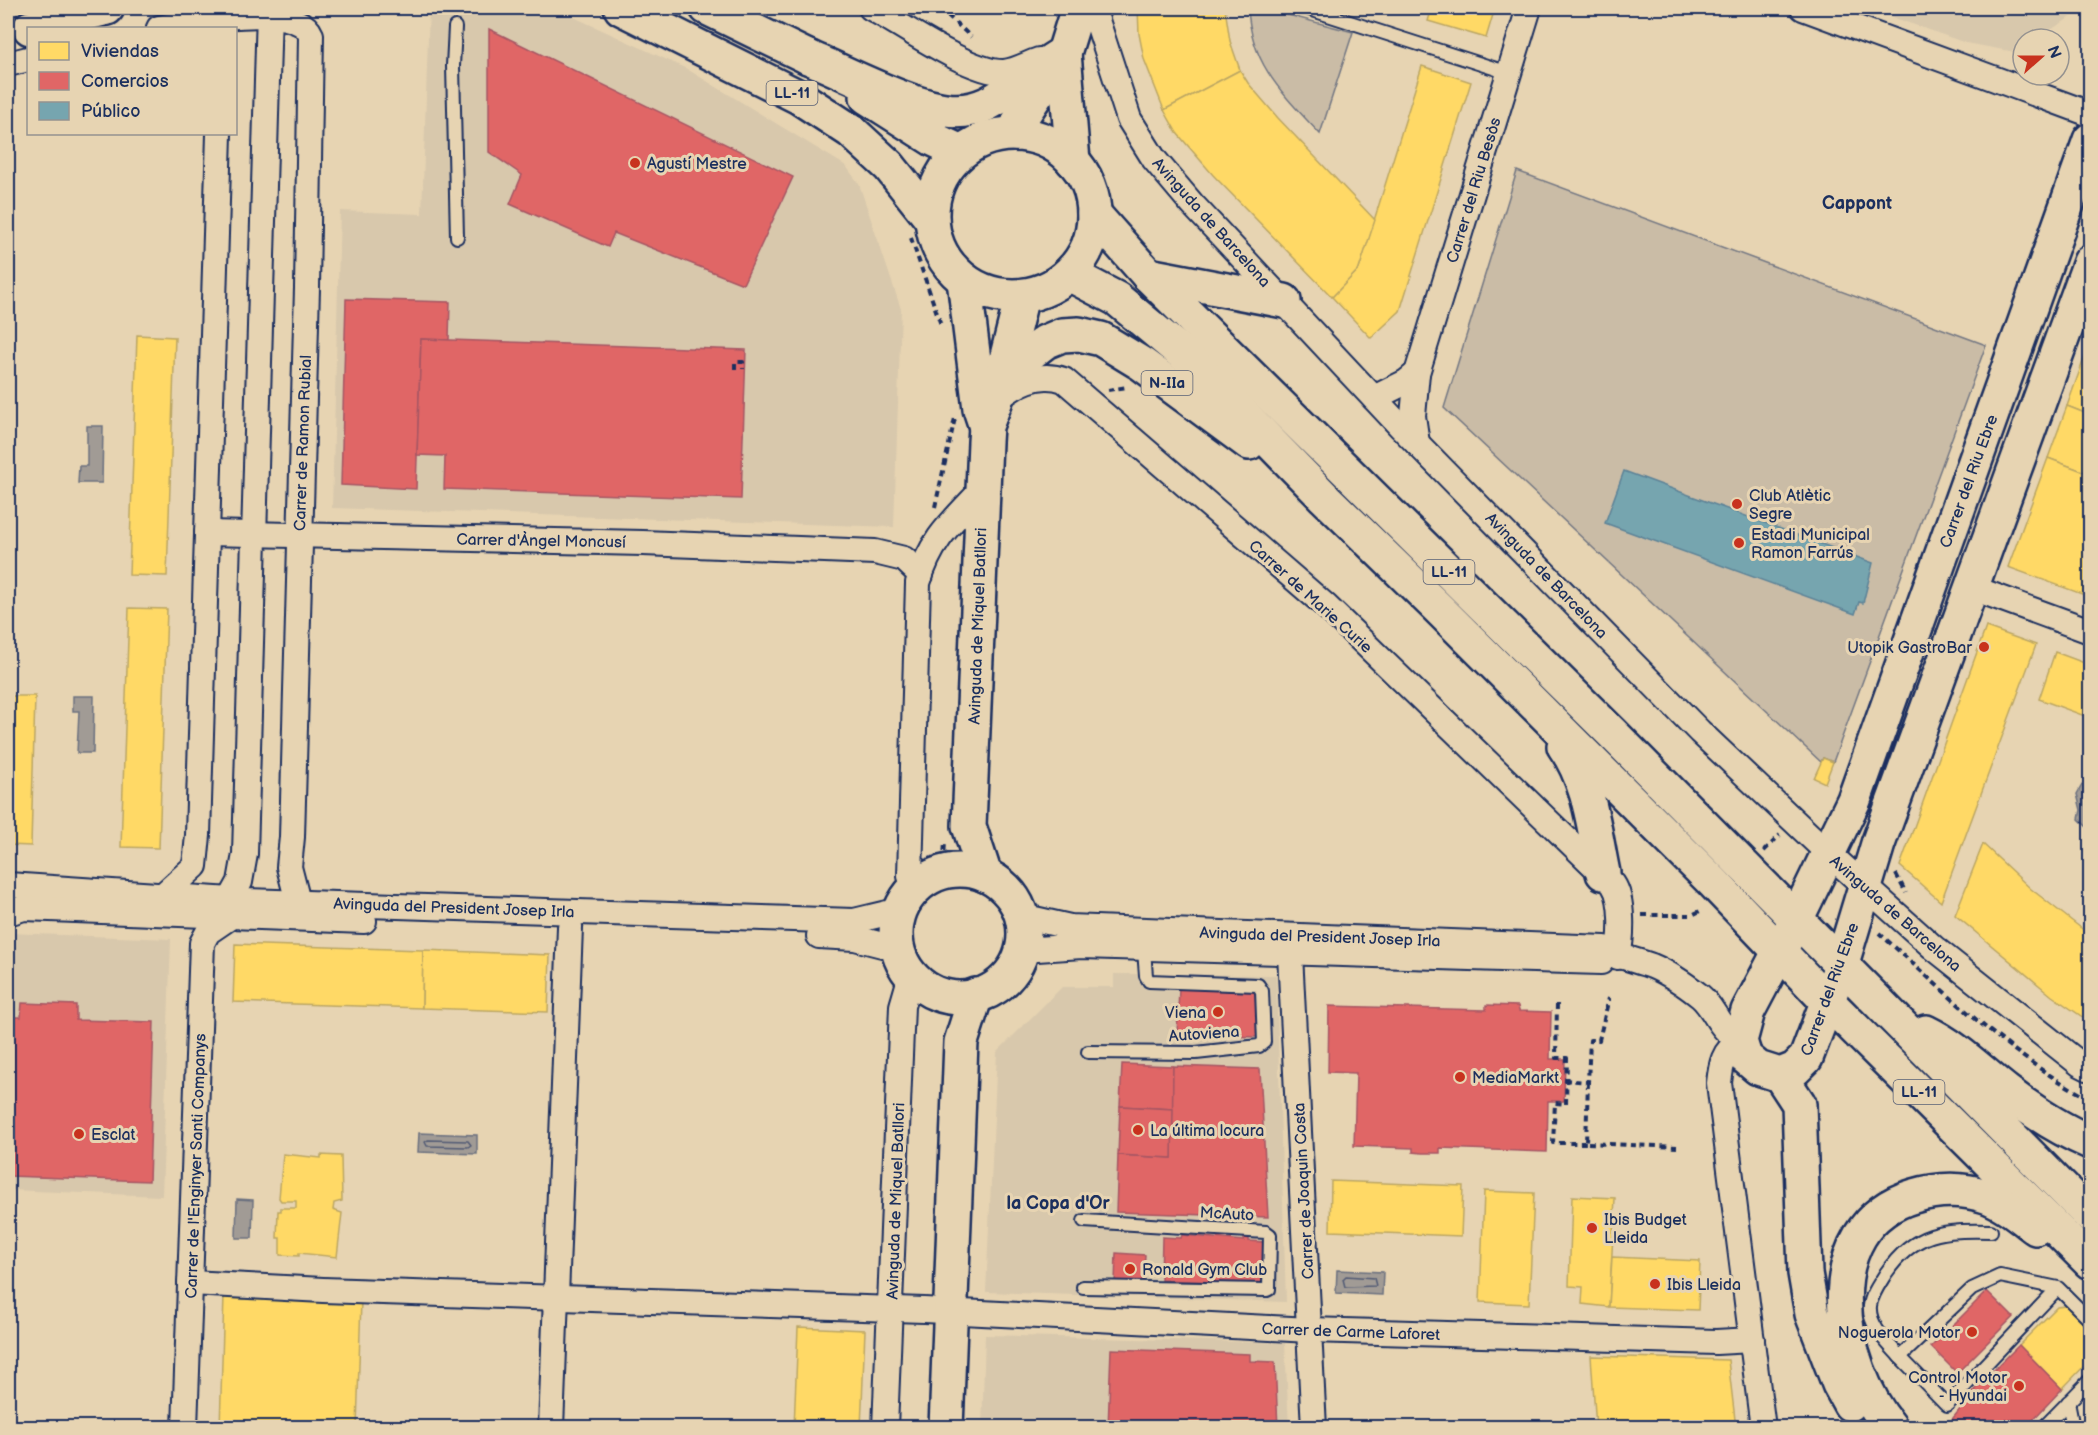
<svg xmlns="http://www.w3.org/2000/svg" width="2098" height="1435" viewBox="0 0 2098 1435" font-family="'Balsamiq Sans',sans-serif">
	<rect width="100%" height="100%" fill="#e7d4b2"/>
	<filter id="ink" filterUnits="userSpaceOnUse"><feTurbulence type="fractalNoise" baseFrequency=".0167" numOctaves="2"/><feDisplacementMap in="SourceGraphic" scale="12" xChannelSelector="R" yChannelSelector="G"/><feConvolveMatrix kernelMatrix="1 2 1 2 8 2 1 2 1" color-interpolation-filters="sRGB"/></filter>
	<g filter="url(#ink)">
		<g fill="#d8c8ac">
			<polygon points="429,8 554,8 687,69 846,166 859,184 901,309 894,527 332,508 340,211 422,214"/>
			<polygon points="1866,8 2079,8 2076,14 2036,39 2023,39 2023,47 2015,52 1966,43"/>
			<polygon points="8,933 171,939 162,1196 8,1190"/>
			<polygon points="1114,974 1276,975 1286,1302 986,1292 997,1052 1062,987 1114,987"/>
			<polygon points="985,1335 1285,1343 1289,1427 982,1428"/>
		</g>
		<g fill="#cabca6" stroke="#727682" stroke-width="1.5">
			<path d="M1248,8H1261L1353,32L1320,134C1283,94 1251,65 1248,8Z"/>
			<polygon points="1517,171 1986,345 1833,762 1823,758 1821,762 1444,408"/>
		</g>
		<g fill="#a19b95" stroke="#6b707f" stroke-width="1.5">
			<polygon points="87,426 103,426 102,483 78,483 79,466 87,466"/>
			<polygon points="73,696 94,696 93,753 77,753 79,711 73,711"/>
			<polygon points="2090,781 2090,830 2079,819 2081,810 2077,794 2082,785"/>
			<polygon points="419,1133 477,1135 477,1154 418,1152"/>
			<polygon points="237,1199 253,1200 252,1238 236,1238"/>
			<polygon points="1337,1270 1383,1272 1382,1295 1336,1293"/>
		</g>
		<g fill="#ffd966" stroke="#bba664" stroke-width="1.5">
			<polygon points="1138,8 1225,8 1230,41 1240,70 1164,110 1144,59 1139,34"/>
			<polygon points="1432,8 1495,8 1486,38 1428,21"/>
			<polygon points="1422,66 1471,82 1400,311 1371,338 1332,297 1359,269"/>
			<polygon points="1240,70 1248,83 1278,118 1375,220 1359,269 1332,297 1213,175 1177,133 1164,110"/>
			<polygon points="137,335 175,337 167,576 129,575"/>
			<polygon points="2090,342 2090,415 2067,406"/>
			<polygon points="2067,406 2090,415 2090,474 2048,458"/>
			<polygon points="2048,458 2090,474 2090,597 2008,567"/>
			<polygon points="129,608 167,609 159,848 121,847"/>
			<polygon points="1986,627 2036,645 1941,902 1900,866"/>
			<polygon points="2055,652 2090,665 2090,718 2039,699"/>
			<polygon points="8,696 35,696 31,846 8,845"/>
			<polygon points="1823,758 1833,762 1825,783 1814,778"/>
			<polygon points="1983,844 2031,889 2090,935 2090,1022 2052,996 1955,915"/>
			<polygon points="235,944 423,950 422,1008 233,1002"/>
			<polygon points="423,950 550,955 548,1012 422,1008"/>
			<polygon points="283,1154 321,1158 321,1155 341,1156 342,1201 334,1203 333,1210 342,1213 337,1257 299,1253 299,1256 280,1255 280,1238 277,1238 278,1211 281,1211 281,1208 296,1208 296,1201 281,1201 279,1198"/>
			<polygon points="1331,1181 1463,1186 1461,1236 1330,1231"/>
			<polygon points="1484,1191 1534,1193 1529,1304 1480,1302"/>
			<polygon points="1572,1196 1615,1198 1609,1307 1582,1304 1583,1287 1569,1286"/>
			<polygon points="1612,1257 1700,1261 1698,1310 1609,1307"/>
			<polygon points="224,1295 361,1300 357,1428 220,1428"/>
			<polygon points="2066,1306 2090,1330 2090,1360 2062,1389 2019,1345 2057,1307"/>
			<polygon points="798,1327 865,1330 861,1428 794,1428"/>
			<polygon points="1591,1356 1728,1360 1736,1428 1596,1428"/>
		</g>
		<g fill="#e06666" stroke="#a55664" stroke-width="1.5">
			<polygon points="489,29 793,177 743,284 614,233 608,247 510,204 522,175 489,152"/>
			<polygon points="346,299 450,302 449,340 421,339 416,489 341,485"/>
			<polygon points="421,339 746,350 741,499 444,489 445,456 417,455"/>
			<polygon points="1179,988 1256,990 1259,1037 1177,1035"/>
			<polygon points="22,1003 76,1005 76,1020 154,1022 149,1181 8,1176 8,1017 21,1017"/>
			<polygon points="1486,1005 1518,1006 1519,1011 1551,1012 1550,1059 1565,1059 1564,1101 1548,1101 1547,1152 1440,1148 1440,1153 1422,1153 1413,1152 1413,1148 1354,1146 1356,1073 1328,1072 1329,1006 1486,1010"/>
			<polygon points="1122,1064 1173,1066 1173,1109 1120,1106"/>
			<polygon points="1173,1066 1260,1069 1268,1217 1116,1212 1118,1155 1172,1158"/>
			<polygon points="1120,1106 1173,1109 1172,1158 1118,1155"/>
			<polygon points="1182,1235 1244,1241 1244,1237 1249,1238 1249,1241 1264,1242 1262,1284 1161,1280 1162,1237 1181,1238"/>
			<polygon points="1116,1253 1145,1255 1143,1284 1115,1283"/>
			<polygon points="1987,1291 2013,1317 1957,1373 1931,1347"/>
			<polygon points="2019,1345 2062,1389 2025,1428 1945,1428 1981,1383"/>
			<polygon points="1111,1349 1250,1354 1250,1361 1275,1362 1278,1428 1108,1428"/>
		</g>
		<polygon fill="#76a5af" stroke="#5b8297" stroke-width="1.5" points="1624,471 1873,563 1863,603 1859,602 1855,614 1605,523"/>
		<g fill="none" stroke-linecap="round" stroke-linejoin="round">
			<g stroke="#515a74" stroke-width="1.5">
				<polygon points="428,1140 468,1141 471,1145 468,1147 427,1146 425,1142"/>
				<polygon points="1346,1276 1374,1278 1376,1286 1345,1287 1343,1279"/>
			</g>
			<g stroke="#1b2f5e" stroke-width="16">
				<g id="lane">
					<polyline points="1306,8 1509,73"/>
					<polyline points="455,27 453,66 457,237"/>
					<polyline points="1088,1052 1196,1053 1259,1046 1264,1042 1262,991 1258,985 1149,981 1146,976 1144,950"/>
					<path d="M1991,1231C1943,1230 1915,1231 1886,1273C1880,1283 1871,1295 1870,1306C1868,1326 1889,1344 1900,1357L1972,1289L2000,1276L2058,1288L2090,1320"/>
					<polyline points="1083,1287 1267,1290 1269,1289 1270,1235 1266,1232 1084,1221"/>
					<polyline points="1900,1357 1947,1405 2057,1289"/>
					<polyline points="2068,1402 2073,1428"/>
					<polyline points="2043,1428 2090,1380"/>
				</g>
			</g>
			<g stroke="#1b2f5e" stroke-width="28">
				<g id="street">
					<path d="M871,8C902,25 970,73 1004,72C1016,71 1027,64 1039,60"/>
					<polyline points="1093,8 1129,119 1154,159 1192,204 1400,426 1700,732 1828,853 1934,948 2080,1064 2090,1069"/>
					<polyline points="1803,8 2090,114"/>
					<path d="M159,28C192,21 297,0 311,35L307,288L292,837L289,867L298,902"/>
					<polyline points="8,64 28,59"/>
					<polyline points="1374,398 1406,382 1417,373"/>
					<path d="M996,400C1016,384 1038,371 1064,380L1326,606L1613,884C1624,900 1622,938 1618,957"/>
					<polyline points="1417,443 1413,416 1417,373 1529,8"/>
					<polyline points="207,533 643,543 875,552 904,559 921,575"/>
					<polyline points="1970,587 2090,631"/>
					<polyline points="8,885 246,901 854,921 900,910"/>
					<path d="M914,888L910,876L918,583C931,539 952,522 983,489"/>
					<polyline points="162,896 195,866 198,835 219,134"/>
					<polyline points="230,900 240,882 245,854 269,10"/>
					<polyline points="8,913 24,908 364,921"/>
					<path d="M1021,916L1070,927L1605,948C1620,958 1636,960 1652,966C1669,973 1686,985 1700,996C1716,1009 1719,1033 1740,1038"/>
					<polyline points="819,936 855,938 898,949"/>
					<polyline points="1022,950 1082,946 1601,962"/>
					<polyline points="1290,954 1314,1428"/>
					<path d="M1740,1041C1723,1050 1721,1065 1719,1083L1763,1428"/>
					<polyline points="190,1283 323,1290 924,1310 1310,1330 1716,1342 1752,1340"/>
					<polyline points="185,1428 202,943 208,932 230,917"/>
					<polyline points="551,1428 570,927"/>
					<polyline points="885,1428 902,1006 911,975"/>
				</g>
			</g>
			<g stroke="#1b2f5e" stroke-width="38">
				<g id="secondary">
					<polyline points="1064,53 1073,161"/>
					<polyline points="1015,134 1019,121 1064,53 1078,8"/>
					<polyline points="2090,140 1854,800 1796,920 1748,1011 1740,1041 1745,1057 1758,1068 1780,1075 1795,1069 1806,1058 1842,963 1878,844 2090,262"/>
					<polyline points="964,280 980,409 985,424"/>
					<circle cx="960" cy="934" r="64"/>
					<polyline points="985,875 969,826 985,442 986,426 996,400 1022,296"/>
					<polyline points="946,1428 961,1042 976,995"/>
				</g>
			</g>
			<g stroke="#1b2f5e" stroke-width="38">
				<g id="primary">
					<polyline points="621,8 799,97 851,131 889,166 932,220"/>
					<path d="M808,57C846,73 907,105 946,110C960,112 974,110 987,104C1014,90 1037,68 1064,53"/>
					<polyline points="867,97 933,139 961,152"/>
					<circle cx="1013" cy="215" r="81"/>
					<polyline points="1094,214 1148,275 1612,733 2090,1216"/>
					<polyline points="1069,274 1117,299 1188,358 1324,497 1438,608 1714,883 1828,1002 2090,1262"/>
					<polyline points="1148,275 1284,301"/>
					<polyline points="1001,376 1045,342 1062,335 1079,334 1101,339 1142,364 1249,443"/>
					<path d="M1564,746C1590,782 1594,830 1603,873"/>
					<path d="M1926,1032C1957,1047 1980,1071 2007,1092C2032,1111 2061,1130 2090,1142"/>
					<polyline points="1780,1075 1799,1104 1805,1273 1812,1314 1839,1384 1850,1404"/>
					<path d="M1891,1428C1838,1366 1812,1226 1914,1196C1937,1189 1962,1188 1986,1196C2005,1203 2020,1216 2036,1228"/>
				</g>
			</g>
			<g stroke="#1b2f5e" stroke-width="38">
				<g id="highway">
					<polyline points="707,8 808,57"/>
					<polyline points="30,28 107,8"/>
				</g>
			</g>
			<g stroke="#1b2f5e" stroke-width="4" stroke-dasharray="6 4.5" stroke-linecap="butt">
				<polyline points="940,8 971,37"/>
				<polyline points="911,238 941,325"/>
				<polyline points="735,369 735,362 743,362 743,369"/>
				<polyline points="1108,390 1127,387"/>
				<polyline points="935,507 955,418"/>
				<polyline points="1764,851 1780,835"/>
				<polyline points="943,872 945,842"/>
				<polyline points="1896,874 1906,893"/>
				<polyline points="1642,915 1692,915 1702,910"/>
				<path d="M1879,933C1946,993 2011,1057 2090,1099"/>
				<polyline points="1557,1004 1556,1058 1567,1058 1566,1104 1555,1103 1553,1143 1586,1143"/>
				<polyline points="1564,1080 1588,1082 1590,1040 1599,1040 1609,998"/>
				<polyline points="1588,1082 1586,1143 1677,1147"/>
			</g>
			<use href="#lane" stroke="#e7d4b2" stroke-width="12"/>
			<use href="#street" stroke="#e7d4b2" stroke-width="24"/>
			<use href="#secondary" stroke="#e7d4b2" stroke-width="33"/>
			<use href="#primary" stroke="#e7d4b2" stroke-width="33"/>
			<use href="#highway" stroke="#e7d4b2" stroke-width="33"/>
		</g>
	</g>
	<g fill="#c8321e" stroke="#e7d4b2" stroke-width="2">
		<circle cx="635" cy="163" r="6"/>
		<circle cx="1737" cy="504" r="6"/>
		<circle cx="1739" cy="543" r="6"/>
		<circle cx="1984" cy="647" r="6"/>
		<circle cx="1218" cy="1012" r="6"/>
		<circle cx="1460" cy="1077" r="6"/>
		<circle cx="1138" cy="1130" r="6"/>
		<circle cx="79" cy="1134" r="6"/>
		<circle cx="1592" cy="1228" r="6"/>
		<circle cx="1130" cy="1269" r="6"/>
		<circle cx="1655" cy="1284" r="6"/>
		<circle cx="1972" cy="1332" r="6"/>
		<circle cx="2019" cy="1386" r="6"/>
	</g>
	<g text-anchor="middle" stroke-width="6" stroke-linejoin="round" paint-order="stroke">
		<g fill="#e7d4b2" stroke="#586077" stroke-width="1.5">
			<rect x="766.5" y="81" width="51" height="24" rx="4.5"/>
			<rect x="1141.5" y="371" width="51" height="24" rx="4.5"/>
			<rect x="1423.5" y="560" width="51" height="24" rx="4.5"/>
			<rect x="1893.5" y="1080" width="51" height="24" rx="4.5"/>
		</g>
		<g font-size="15" font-weight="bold" fill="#1b2f5e">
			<text x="792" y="98">LL-11</text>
			<text x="1167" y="388">N-IIa</text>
			<text x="1449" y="577">LL-11</text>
			<text x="1919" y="1097">LL-11</text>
		</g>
		<g font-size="16" fill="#1b2f5e" stroke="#e7d4b2" text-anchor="start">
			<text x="647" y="169">Agustí Mestre</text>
			<text x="1749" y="501">Club Atlètic<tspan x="1749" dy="18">Segre</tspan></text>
			<text x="1751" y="540">Estadi Municipal<tspan x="1751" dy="18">Ramon Farrús</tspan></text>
			<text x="1972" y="653" text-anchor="end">Utopik GastroBar</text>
			<text x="1206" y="1018" text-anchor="end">Viena</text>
			<text x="1472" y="1083">MediaMarkt</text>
			<text x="1150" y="1136">La última locura</text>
			<text x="91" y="1140">Esclat</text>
			<text x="1604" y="1225">Ibis Budget<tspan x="1604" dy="18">Lleida</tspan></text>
			<text x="1142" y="1275">Ronald Gym Club</text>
			<text x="1667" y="1290">Ibis Lleida</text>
			<text x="1960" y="1338" text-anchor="end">Noguerola Motor</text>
			<text x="2007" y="1383" text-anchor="end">Control Motor<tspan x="2007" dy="18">- Hyundai</tspan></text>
		</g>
		<g font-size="16" fill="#1b2f5e" stroke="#e7d4b2">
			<text transform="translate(1473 190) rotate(-73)" y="6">Carrer del Riu Besòs</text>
			<text transform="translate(1212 222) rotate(48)" y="6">Avinguda de Barcelona</text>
			<text transform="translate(302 443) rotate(-88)" y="6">Carrer de Ramon Rubial</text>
			<text transform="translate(1968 481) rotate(-70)" y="6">Carrer del Riu Ebre</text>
			<text transform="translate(541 540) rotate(1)" y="6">Carrer d'Àngel Moncusí</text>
			<text transform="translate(1547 575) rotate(46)" y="6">Avinguda de Barcelona</text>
			<text transform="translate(1311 596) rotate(42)" y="6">Carrer de Marie Curie</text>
			<text transform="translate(977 626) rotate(-88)" y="6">Avinguda de Miquel Batllori</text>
			<text transform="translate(454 907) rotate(2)" y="6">Avinguda del President Josep Irla</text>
			<text transform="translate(1896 913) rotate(41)" y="6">Avinguda de Barcelona</text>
			<text transform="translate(1320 936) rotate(2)" y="6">Avinguda del President Josep Irla</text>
			<text transform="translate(1829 989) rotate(-70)" y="6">Carrer del Riu Ebre</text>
			<text transform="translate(1204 1033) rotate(-4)" y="6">Autoviena</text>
			<text transform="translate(195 1166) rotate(-88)" y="6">Carrer de l'Enginyer Santi Companys</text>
			<text transform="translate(1303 1191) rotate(-93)" y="6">Carrer de Joaquin Costa</text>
			<text transform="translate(895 1201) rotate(-88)" y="6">Avinguda de Miquel Batllori</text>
			<text transform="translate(1227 1213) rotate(3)" y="6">McAuto</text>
			<text transform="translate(1351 1331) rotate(2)" y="6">Carrer de Carme Laforet</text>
		</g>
		<g font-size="18" font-weight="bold" fill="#1b2f5e" stroke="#e7d4b2">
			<text x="1857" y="209">Cappont</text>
			<text x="1058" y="1209">la Copa d'Or</text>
		</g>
	</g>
	<rect width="2098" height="1435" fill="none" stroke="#e7d4b2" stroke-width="30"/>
	<rect x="15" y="15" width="2068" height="1405" fill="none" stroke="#1b2f5e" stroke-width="2" filter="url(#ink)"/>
	<rect x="27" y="27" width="210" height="108" fill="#e7d4b2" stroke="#959290" stroke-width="1.5"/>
	<rect x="39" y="42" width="30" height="18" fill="#ffd966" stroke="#959290" stroke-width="1.5"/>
	<text x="81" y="57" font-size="18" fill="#1b2f5e">Viviendas</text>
	<rect x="39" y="72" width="30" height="18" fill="#e06666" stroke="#959290" stroke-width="1.5"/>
	<text x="81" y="87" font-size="18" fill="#1b2f5e">Comercios</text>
	<rect x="39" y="102" width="30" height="18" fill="#76a5af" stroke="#959290" stroke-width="1.5"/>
	<text x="81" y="117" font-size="18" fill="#1b2f5e">Público</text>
	<g transform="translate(2041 57) rotate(69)"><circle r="28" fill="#e7d4b2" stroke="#959290" stroke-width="1.5"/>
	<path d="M0-4.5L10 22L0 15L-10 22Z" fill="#c8321e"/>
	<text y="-9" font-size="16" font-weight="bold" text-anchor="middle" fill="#1b2f5e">N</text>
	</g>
</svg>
